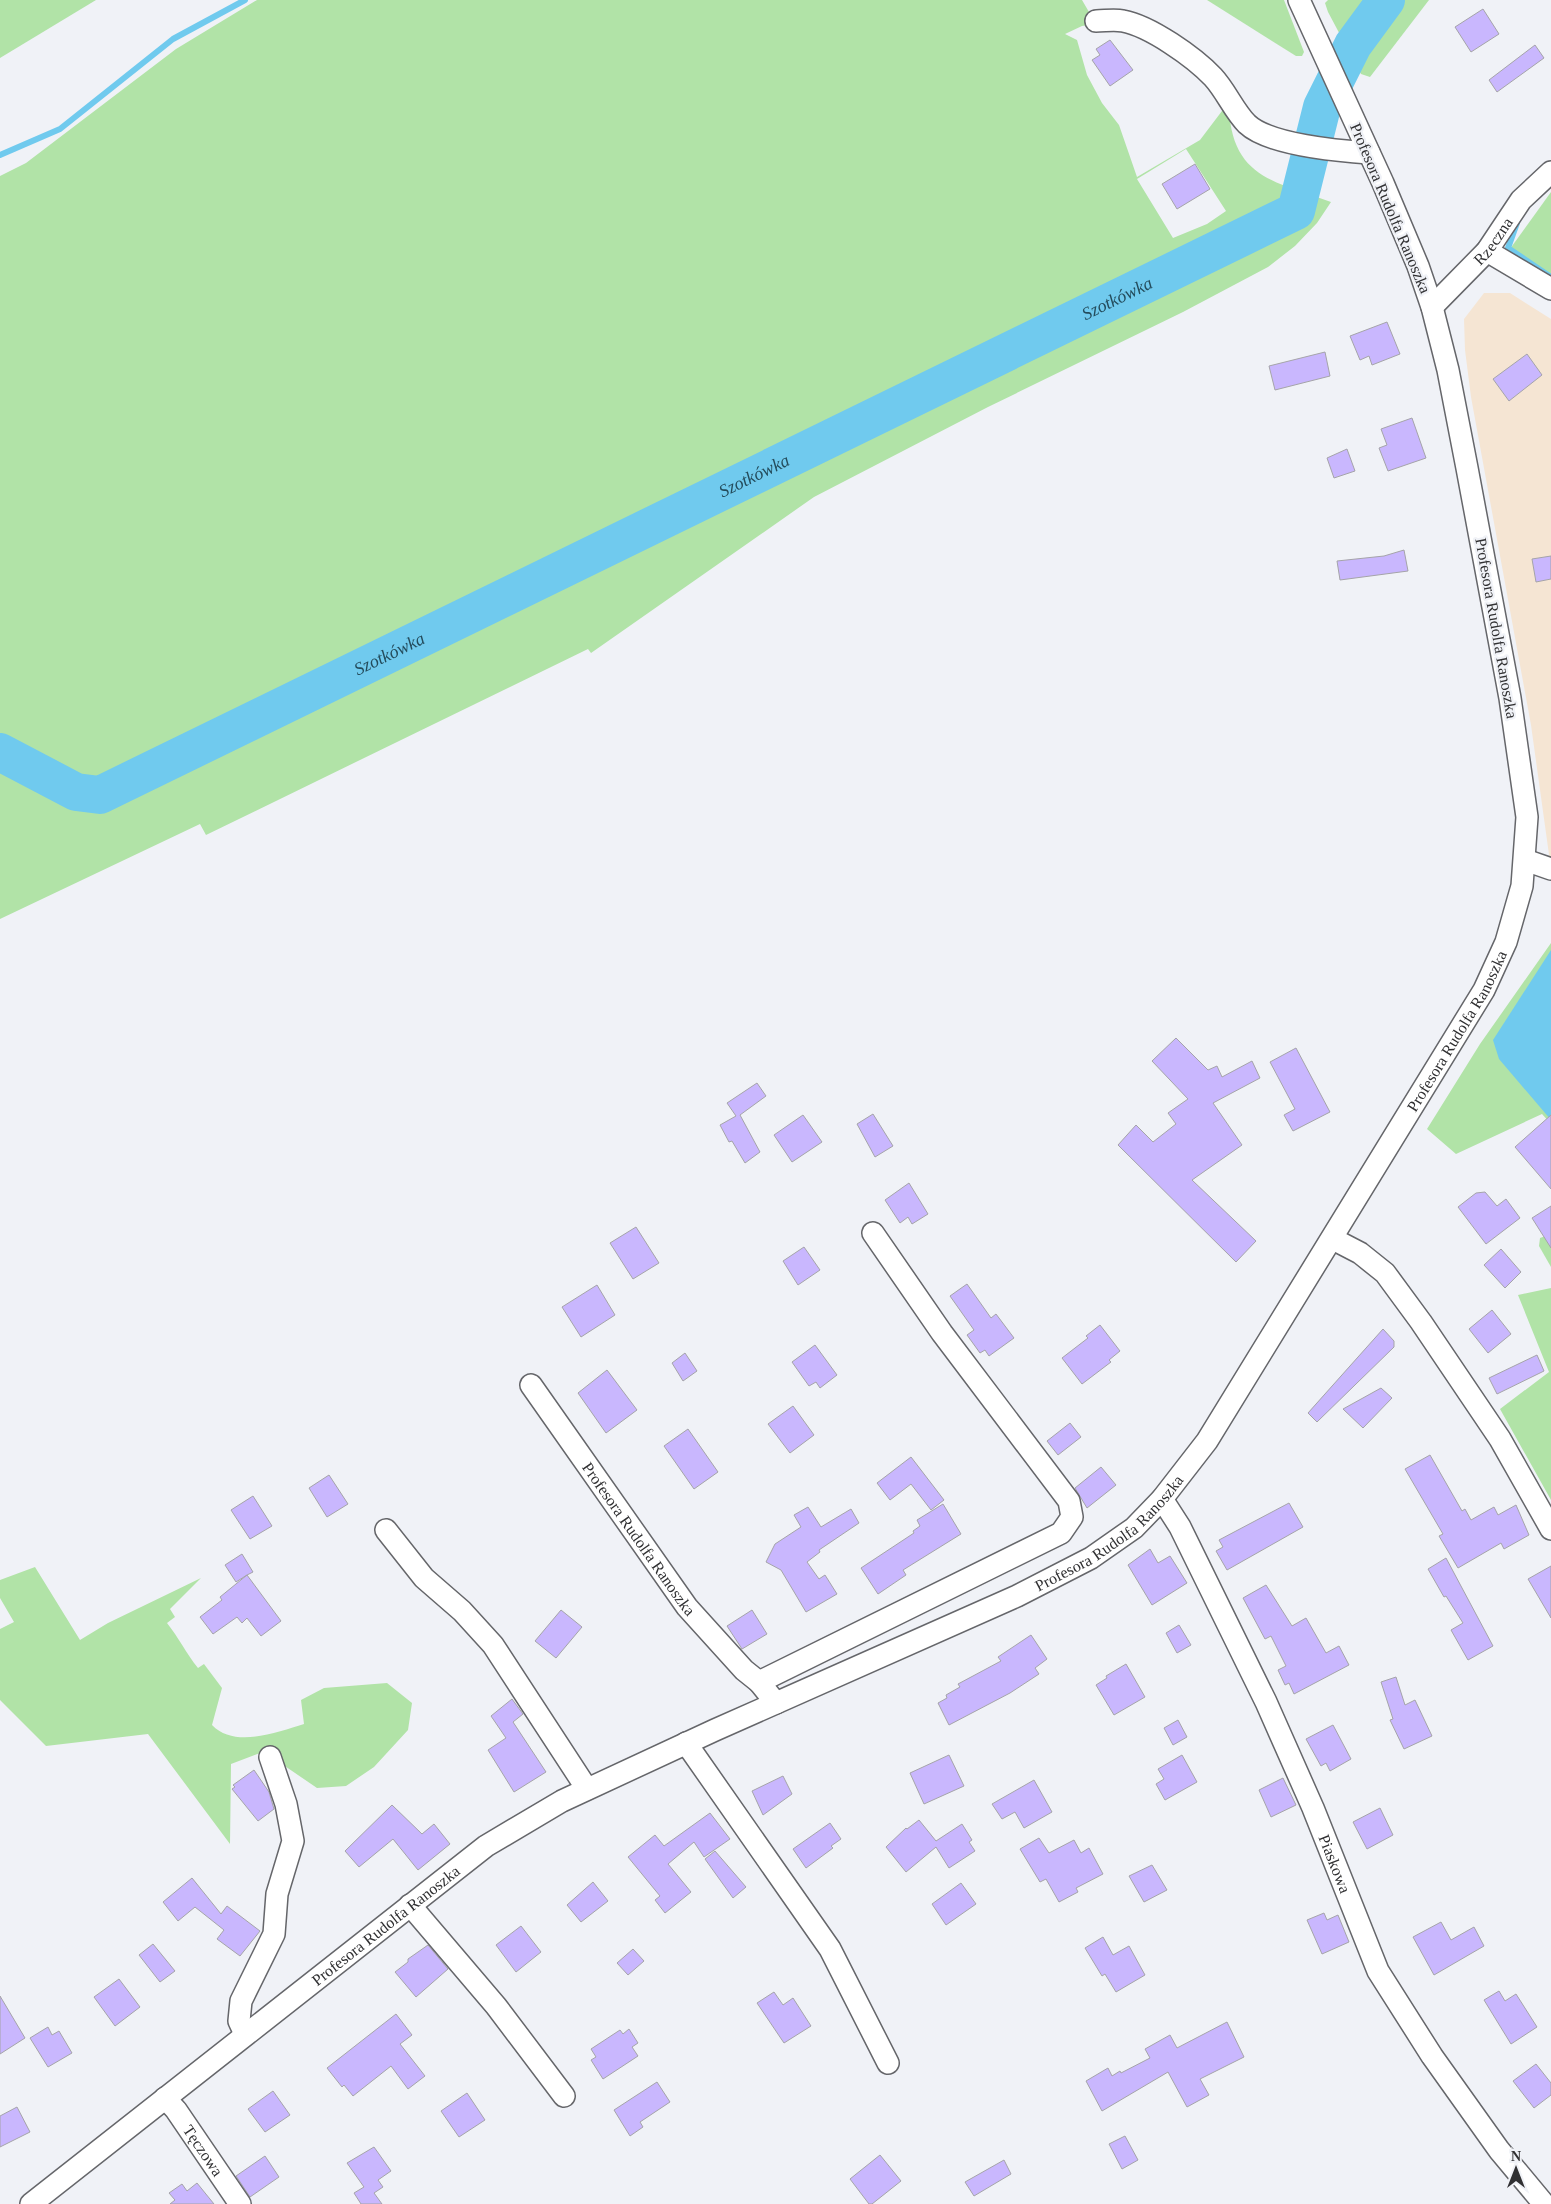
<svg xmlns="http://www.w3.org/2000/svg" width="1551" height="2204" viewBox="0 0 1551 2204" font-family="'Times New Roman',serif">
	<rect width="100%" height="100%" fill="#f0f2f7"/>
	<polygon fill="#f5e5d3" points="1484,293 1510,293 1551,319 1551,869 1531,725 1471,397 1465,350 1464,319"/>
	<g fill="#b1e3a7" fill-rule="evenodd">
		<polygon points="0,0 96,0 0,58"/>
		<path d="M257,0H1082L1096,24L1082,26L1065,34L1077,40L1087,75L1102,103L1119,125L1137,177L1200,140L1225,107L1229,108C1232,178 1276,182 1331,202L1317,223L1295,246L1268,267L1183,312L988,407L814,497L591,653L588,649L206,835L200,824L0,919V176L26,163L176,49ZM1186,149L1226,211L1207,224L1173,238L1137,179Z"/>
		<polygon points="1207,0 1284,0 1304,52 1302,56 1296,56"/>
		<polygon points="1328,0 1429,0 1370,77 1361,74 1328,12 1325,3"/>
		<polygon points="1551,192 1551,280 1507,253"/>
		<polygon points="1551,943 1551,1124 1542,1114 1456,1154 1427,1129 1480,1044"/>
		<polygon points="1551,1234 1551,1267 1539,1246 1540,1238"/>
		<polygon points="1551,1288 1551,1500 1500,1409 1549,1372 1518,1295"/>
		<path d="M35,1567L80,1640L108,1623L201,1578L170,1609L175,1617L167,1623C179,1638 186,1653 198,1668L204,1664L222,1688L212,1725C235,1749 277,1732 304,1724L301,1700L324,1688L387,1683L412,1703L408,1730L374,1767L346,1786L317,1788L276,1760L268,1750L231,1764L230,1844L148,1734L46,1746L0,1700V1629L14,1622L0,1598V1580Z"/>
	</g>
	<polygon fill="#70caee" points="1551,950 1551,1120 1499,1059 1493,1040"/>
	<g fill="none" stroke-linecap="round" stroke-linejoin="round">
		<g stroke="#70caee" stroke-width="6">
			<polyline points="0,155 60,129 173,39 245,0"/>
			<polyline points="1517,223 1508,248 1551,277"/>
		</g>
		<path stroke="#70caee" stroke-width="38" id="s1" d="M0,752L76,792L100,795L1296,211L1322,107L1353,45L1386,0"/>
	</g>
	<g fill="#c9b7fe" stroke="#a5a4a9">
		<polygon points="1483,9 1499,34 1471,52 1455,27"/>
		<polygon points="1110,40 1133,70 1110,86 1092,60 1100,55 1096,49"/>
		<polygon points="1535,45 1544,58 1497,92 1489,80"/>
		<polygon points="1195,164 1210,189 1177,209 1162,184"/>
		<polygon points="1387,322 1400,354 1372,365 1369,356 1360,360 1350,336"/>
		<polygon points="1325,352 1330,376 1275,390 1269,366"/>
		<polygon points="1527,354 1542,375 1509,401 1493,379"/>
		<polygon points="1412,418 1426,458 1388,471 1379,448 1387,445 1381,429"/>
		<polygon points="1347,449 1355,471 1334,478 1327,458"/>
		<polygon points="1404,550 1408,571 1340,580 1337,561 1384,556"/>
		<polygon points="1551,556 1551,579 1536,582 1532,559"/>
		<polygon points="1176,1038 1208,1070 1217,1066 1222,1077 1252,1061 1260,1078 1213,1103 1242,1145 1192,1180 1256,1241 1236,1262 1118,1145 1136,1125 1153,1142 1176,1124 1168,1113 1188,1099 1152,1061"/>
		<polygon points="1296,1048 1330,1112 1293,1131 1284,1115 1295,1109 1270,1062"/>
		<polygon points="757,1083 766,1096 740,1115 760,1152 745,1163 732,1141 729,1142 720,1125 736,1116 727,1103"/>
		<polygon points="873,1114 893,1146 875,1157 857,1124"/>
		<polygon points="803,1115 822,1142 792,1162 774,1135"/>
		<polygon points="1551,1115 1551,1189 1515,1147"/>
		<polygon points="909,1183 928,1214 912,1224 908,1217 900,1223 885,1200"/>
		<polygon points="1485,1192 1497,1206 1506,1199 1520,1218 1486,1244 1458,1207 1476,1193"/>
		<polygon points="1551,1206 1551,1248 1532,1218"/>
		<polygon points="636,1227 659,1263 633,1279 610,1243"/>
		<polygon points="804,1247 820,1270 798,1285 783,1261"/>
		<polygon points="1501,1249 1521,1272 1505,1288 1484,1265"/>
		<polygon points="967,1284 991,1318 996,1314 1014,1338 989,1356 985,1350 980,1353 967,1335 974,1330 950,1296"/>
		<polygon points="597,1285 615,1315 581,1337 562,1307"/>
		<polygon points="1492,1310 1511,1334 1488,1353 1469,1329"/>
		<polygon points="1100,1325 1120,1351 1109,1360 1111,1362 1082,1384 1062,1358 1088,1338 1086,1336"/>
		<polygon points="1383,1329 1394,1341 1394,1347 1317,1422 1308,1413"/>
		<polygon points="815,1345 837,1375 820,1388 816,1382 809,1386 792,1362"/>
		<polygon points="685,1353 697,1371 683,1381 672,1363"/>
		<polygon points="1537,1355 1544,1371 1497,1394 1489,1378"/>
		<polygon points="607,1370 637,1410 606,1433 578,1393"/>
		<polygon points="1381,1388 1392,1398 1363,1428 1343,1409"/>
		<polygon points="793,1406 814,1435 790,1453 768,1424"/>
		<polygon points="1070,1423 1081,1437 1058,1455 1047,1441"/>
		<polygon points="688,1429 718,1472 694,1489 664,1446"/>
		<polygon points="1430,1455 1462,1511 1465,1509 1471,1520 1494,1507 1498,1515 1516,1505 1529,1535 1504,1549 1501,1543 1458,1568 1439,1536 1443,1534 1405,1469"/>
		<polygon points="911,1457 944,1500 931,1510 911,1484 890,1500 877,1483"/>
		<polygon points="1101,1467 1116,1485 1087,1508 1075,1488"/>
		<polygon points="329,1475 348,1504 327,1517 309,1488"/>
		<polygon points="253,1496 272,1526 250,1539 231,1510"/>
		<polygon points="1289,1503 1303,1527 1227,1570 1216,1551 1223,1547 1219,1540"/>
		<polygon points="943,1504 961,1534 903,1570 906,1575 878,1594 861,1568 914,1533 913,1531 920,1526 917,1520"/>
		<polygon points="808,1507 821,1527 851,1509 859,1523 819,1550 820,1552 807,1562 819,1579 825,1575 837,1594 806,1612 781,1570 766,1562 775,1544 801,1527 794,1515"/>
		<polygon points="1150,1549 1158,1563 1170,1556 1187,1583 1152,1605 1128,1565"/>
		<polygon points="242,1554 253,1572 247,1575 281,1621 261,1636 247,1618 242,1623 237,1617 213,1634 200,1617 222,1600 220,1597 247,1575 236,1582 225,1565"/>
		<polygon points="1446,1558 1493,1646 1468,1660 1451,1630 1463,1623 1446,1596 1444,1597 1428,1569"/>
		<polygon points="1551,1566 1551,1618 1528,1579"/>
		<polygon points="1266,1585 1292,1626 1306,1618 1326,1653 1339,1646 1349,1665 1294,1694 1289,1683 1285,1685 1278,1670 1286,1666 1271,1636 1265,1639 1243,1598"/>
		<polygon points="561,1610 582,1627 556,1658 535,1641"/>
		<polygon points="752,1610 767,1634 742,1649 727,1626"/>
		<polygon points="1179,1625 1191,1645 1177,1653 1166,1633"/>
		<polygon points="1031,1635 1047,1659 1035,1668 1039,1674 1010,1693 949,1725 938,1703 947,1698 946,1695 960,1687 958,1684 1001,1661 998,1657"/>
		<polygon points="1126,1664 1145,1697 1114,1715 1096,1685 1107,1678 1106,1676"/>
		<polygon points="1396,1677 1405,1705 1415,1700 1432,1736 1404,1749 1390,1720 1393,1719 1381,1682"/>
		<polygon points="512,1699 523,1714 513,1722 546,1772 514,1792 488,1750 506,1738 491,1716"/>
		<polygon points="1178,1720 1187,1737 1173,1745 1164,1728"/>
		<polygon points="1333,1725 1351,1759 1330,1771 1326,1763 1321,1766 1306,1739"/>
		<polygon points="949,1755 964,1786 924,1804 910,1773"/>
		<polygon points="1182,1755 1197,1782 1165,1800 1156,1784 1164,1779 1158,1769"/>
		<polygon points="254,1770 269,1792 274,1809 258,1821 232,1789 235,1787 233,1785"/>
		<polygon points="783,1776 792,1794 763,1815 752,1791"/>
		<polygon points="1283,1778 1296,1805 1271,1817 1259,1790"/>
		<polygon points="1034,1780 1052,1812 1024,1828 1015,1812 1002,1819 992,1804"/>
		<polygon points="392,1805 422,1834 434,1824 450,1844 418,1870 393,1839 359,1867 345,1851"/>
		<polygon points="1380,1808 1393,1835 1367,1849 1353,1822"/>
		<polygon points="710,1813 730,1839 704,1857 694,1842 668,1864 691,1892 665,1913 655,1900 660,1896 628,1857 655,1835 664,1846"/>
		<polygon points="919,1820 936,1841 962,1824 972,1840 969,1842 975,1851 949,1868 936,1847 906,1872 886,1847 906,1828 907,1829"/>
		<polygon points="830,1823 841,1839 831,1846 833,1848 806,1868 793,1849"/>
		<polygon points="1039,1838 1049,1853 1074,1840 1081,1853 1089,1848 1103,1874 1076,1888 1078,1892 1059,1902 1046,1879 1040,1882 1020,1849"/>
		<polygon points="715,1851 746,1887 733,1898 705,1859"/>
		<polygon points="1152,1865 1167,1890 1144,1902 1129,1876"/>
		<polygon points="192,1878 221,1914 227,1906 260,1931 240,1956 217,1939 224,1930 195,1907 178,1921 163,1902"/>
		<polygon points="593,1882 608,1901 581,1922 567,1905"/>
		<polygon points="961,1883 976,1904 946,1925 932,1904"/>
		<polygon points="1324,1913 1327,1920 1338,1915 1349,1942 1322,1954 1307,1920"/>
		<polygon points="1441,1922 1451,1940 1474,1927 1484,1946 1434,1975 1413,1937"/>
		<polygon points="521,1926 541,1952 516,1972 496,1945"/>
		<polygon points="1103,1937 1113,1955 1129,1946 1145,1975 1116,1992 1105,1974 1102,1976 1085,1948"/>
		<polygon points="153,1944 175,1971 160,1982 139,1955"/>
		<polygon points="428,1945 448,1969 416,1997 395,1972 408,1962 408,1959"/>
		<polygon points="633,1949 644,1961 628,1975 617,1963"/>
		<polygon points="119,1979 140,2007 115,2026 94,1997"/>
		<polygon points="1499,1991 1505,2001 1516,1994 1537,2027 1511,2044 1484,2000"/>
		<polygon points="774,1992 783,2005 793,1998 811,2026 784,2043 757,2003"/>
		<polygon points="0,1996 25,2038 0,2054"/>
		<polygon points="396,2014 412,2035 400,2044 425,2076 408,2089 391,2066 353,2096 344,2085 342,2087 327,2068"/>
		<polygon points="1227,2022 1244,2057 1200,2079 1209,2095 1187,2107 1168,2072 1102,2111 1086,2081 1108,2068 1112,2076 1120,2071 1121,2073 1150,2058 1145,2049 1170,2035 1177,2048"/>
		<polygon points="48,2027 52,2035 59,2031 72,2053 48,2067 30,2038"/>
		<polygon points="629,2029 638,2043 632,2047 638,2056 603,2079 591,2060 596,2057 591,2049 620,2030 623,2034"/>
		<polygon points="1536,2064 1551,2083 1551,2095 1534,2108 1513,2081"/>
		<polygon points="657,2082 670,2102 640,2122 643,2127 630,2136 614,2110"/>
		<polygon points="273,2091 290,2115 265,2132 248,2109"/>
		<polygon points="467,2093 485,2120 459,2137 441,2111"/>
		<polygon points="17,2107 30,2132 0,2147 0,2116"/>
		<polygon points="1125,2136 1138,2160 1122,2169 1109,2144"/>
		<polygon points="374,2147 391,2171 378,2180 383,2187 374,2193 382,2204 361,2204 354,2193 364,2187 347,2163"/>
		<polygon points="880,2155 901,2181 872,2204 869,2204 850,2179"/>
		<polygon points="265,2156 279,2177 250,2197 236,2176"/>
		<polygon points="1004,2160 1011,2174 974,2196 965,2182"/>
		<polygon points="197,2183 214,2204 170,2204 175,2200 169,2193 182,2184 187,2191"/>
	</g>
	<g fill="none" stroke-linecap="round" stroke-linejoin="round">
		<g stroke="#65666a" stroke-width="24">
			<g id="minor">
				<path d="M1096,21C1105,21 1114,19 1123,21C1150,26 1194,57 1213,77C1226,91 1234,111 1247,124C1269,145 1339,151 1369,153"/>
				<polyline points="1487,251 1551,289"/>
				<path id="s2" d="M1432,307L1487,251L1521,200L1551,172"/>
				<polyline points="1525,860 1551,869"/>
				<polyline points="1333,1239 1360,1253 1385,1273 1421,1322 1500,1439 1551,1529"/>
				<path id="s3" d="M531,1385L687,1607L744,1670L759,1682"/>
				<path id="s4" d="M1162,1499L1180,1527L1266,1702L1313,1808L1378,1971L1432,2056L1499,2150L1544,2204"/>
				<polyline points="386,1530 424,1578 462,1611 493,1645 587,1789"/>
				<polyline points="776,1703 759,1682 1061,1533 1072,1517 1069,1501 942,1333 873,1233"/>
				<polyline points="686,1743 830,1949 888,2063"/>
				<polyline points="410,1905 496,2006 564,2096"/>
				<polyline points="245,2034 239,2021 241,2001 274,1934 277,1894 293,1841 286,1804 270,1757"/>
				<path id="s5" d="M165,2098L176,2110L240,2204"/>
				<path id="s6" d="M31,2204L486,1846L562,1801L715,1730L1017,1596L1091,1558L1134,1528L1162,1499L1207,1441L1484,990L1506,942L1522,886L1527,817L1510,698L1467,468L1448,370L1432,307L1418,266L1383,183L1299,0"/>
			</g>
		</g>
		<use href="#minor" stroke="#fff" stroke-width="21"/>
	</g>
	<g text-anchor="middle" stroke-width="4.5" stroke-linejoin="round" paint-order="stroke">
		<g font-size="16" fill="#303032" stroke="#f0f2f7">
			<text transform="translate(1391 208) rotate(67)" y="6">Profesora Rudolfa Ranoszka</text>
			<text dy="6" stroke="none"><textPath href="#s2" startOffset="90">Rzeczna</textPath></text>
			<text transform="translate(1497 628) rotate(80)" y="6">Profesora Rudolfa Ranoszka</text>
			<text dy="6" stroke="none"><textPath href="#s6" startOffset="1896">Profesora Rudolfa Ranoszka</textPath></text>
			<text dy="6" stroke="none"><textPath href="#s6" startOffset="1279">Profesora Rudolfa Ranoszka</textPath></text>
			<text dy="6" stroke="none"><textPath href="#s3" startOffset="188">Profesora Rudolfa Ranoszka</textPath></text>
			<text dy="6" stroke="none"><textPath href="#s4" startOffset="404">Piaskowa</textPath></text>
			<text dy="6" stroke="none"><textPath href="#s6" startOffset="451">Profesora Rudolfa Ranoszka</textPath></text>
			<text dy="6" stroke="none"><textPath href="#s5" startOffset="65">Tęczowa</textPath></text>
		</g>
		<g font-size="18" font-style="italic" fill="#244c5c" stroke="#f0f2f7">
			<text dy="6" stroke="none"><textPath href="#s1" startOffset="1242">Szotkówka</textPath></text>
			<text dy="6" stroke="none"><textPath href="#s1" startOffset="838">Szotkówka</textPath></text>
			<text dy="6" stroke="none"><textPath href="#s1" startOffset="432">Szotkówka</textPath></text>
		</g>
	</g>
	<g transform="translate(1516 2169)" stroke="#f0f2f7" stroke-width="4" paint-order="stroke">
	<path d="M0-4L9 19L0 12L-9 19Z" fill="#303032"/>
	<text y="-8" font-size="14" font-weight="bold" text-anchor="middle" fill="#303032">N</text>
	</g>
</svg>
